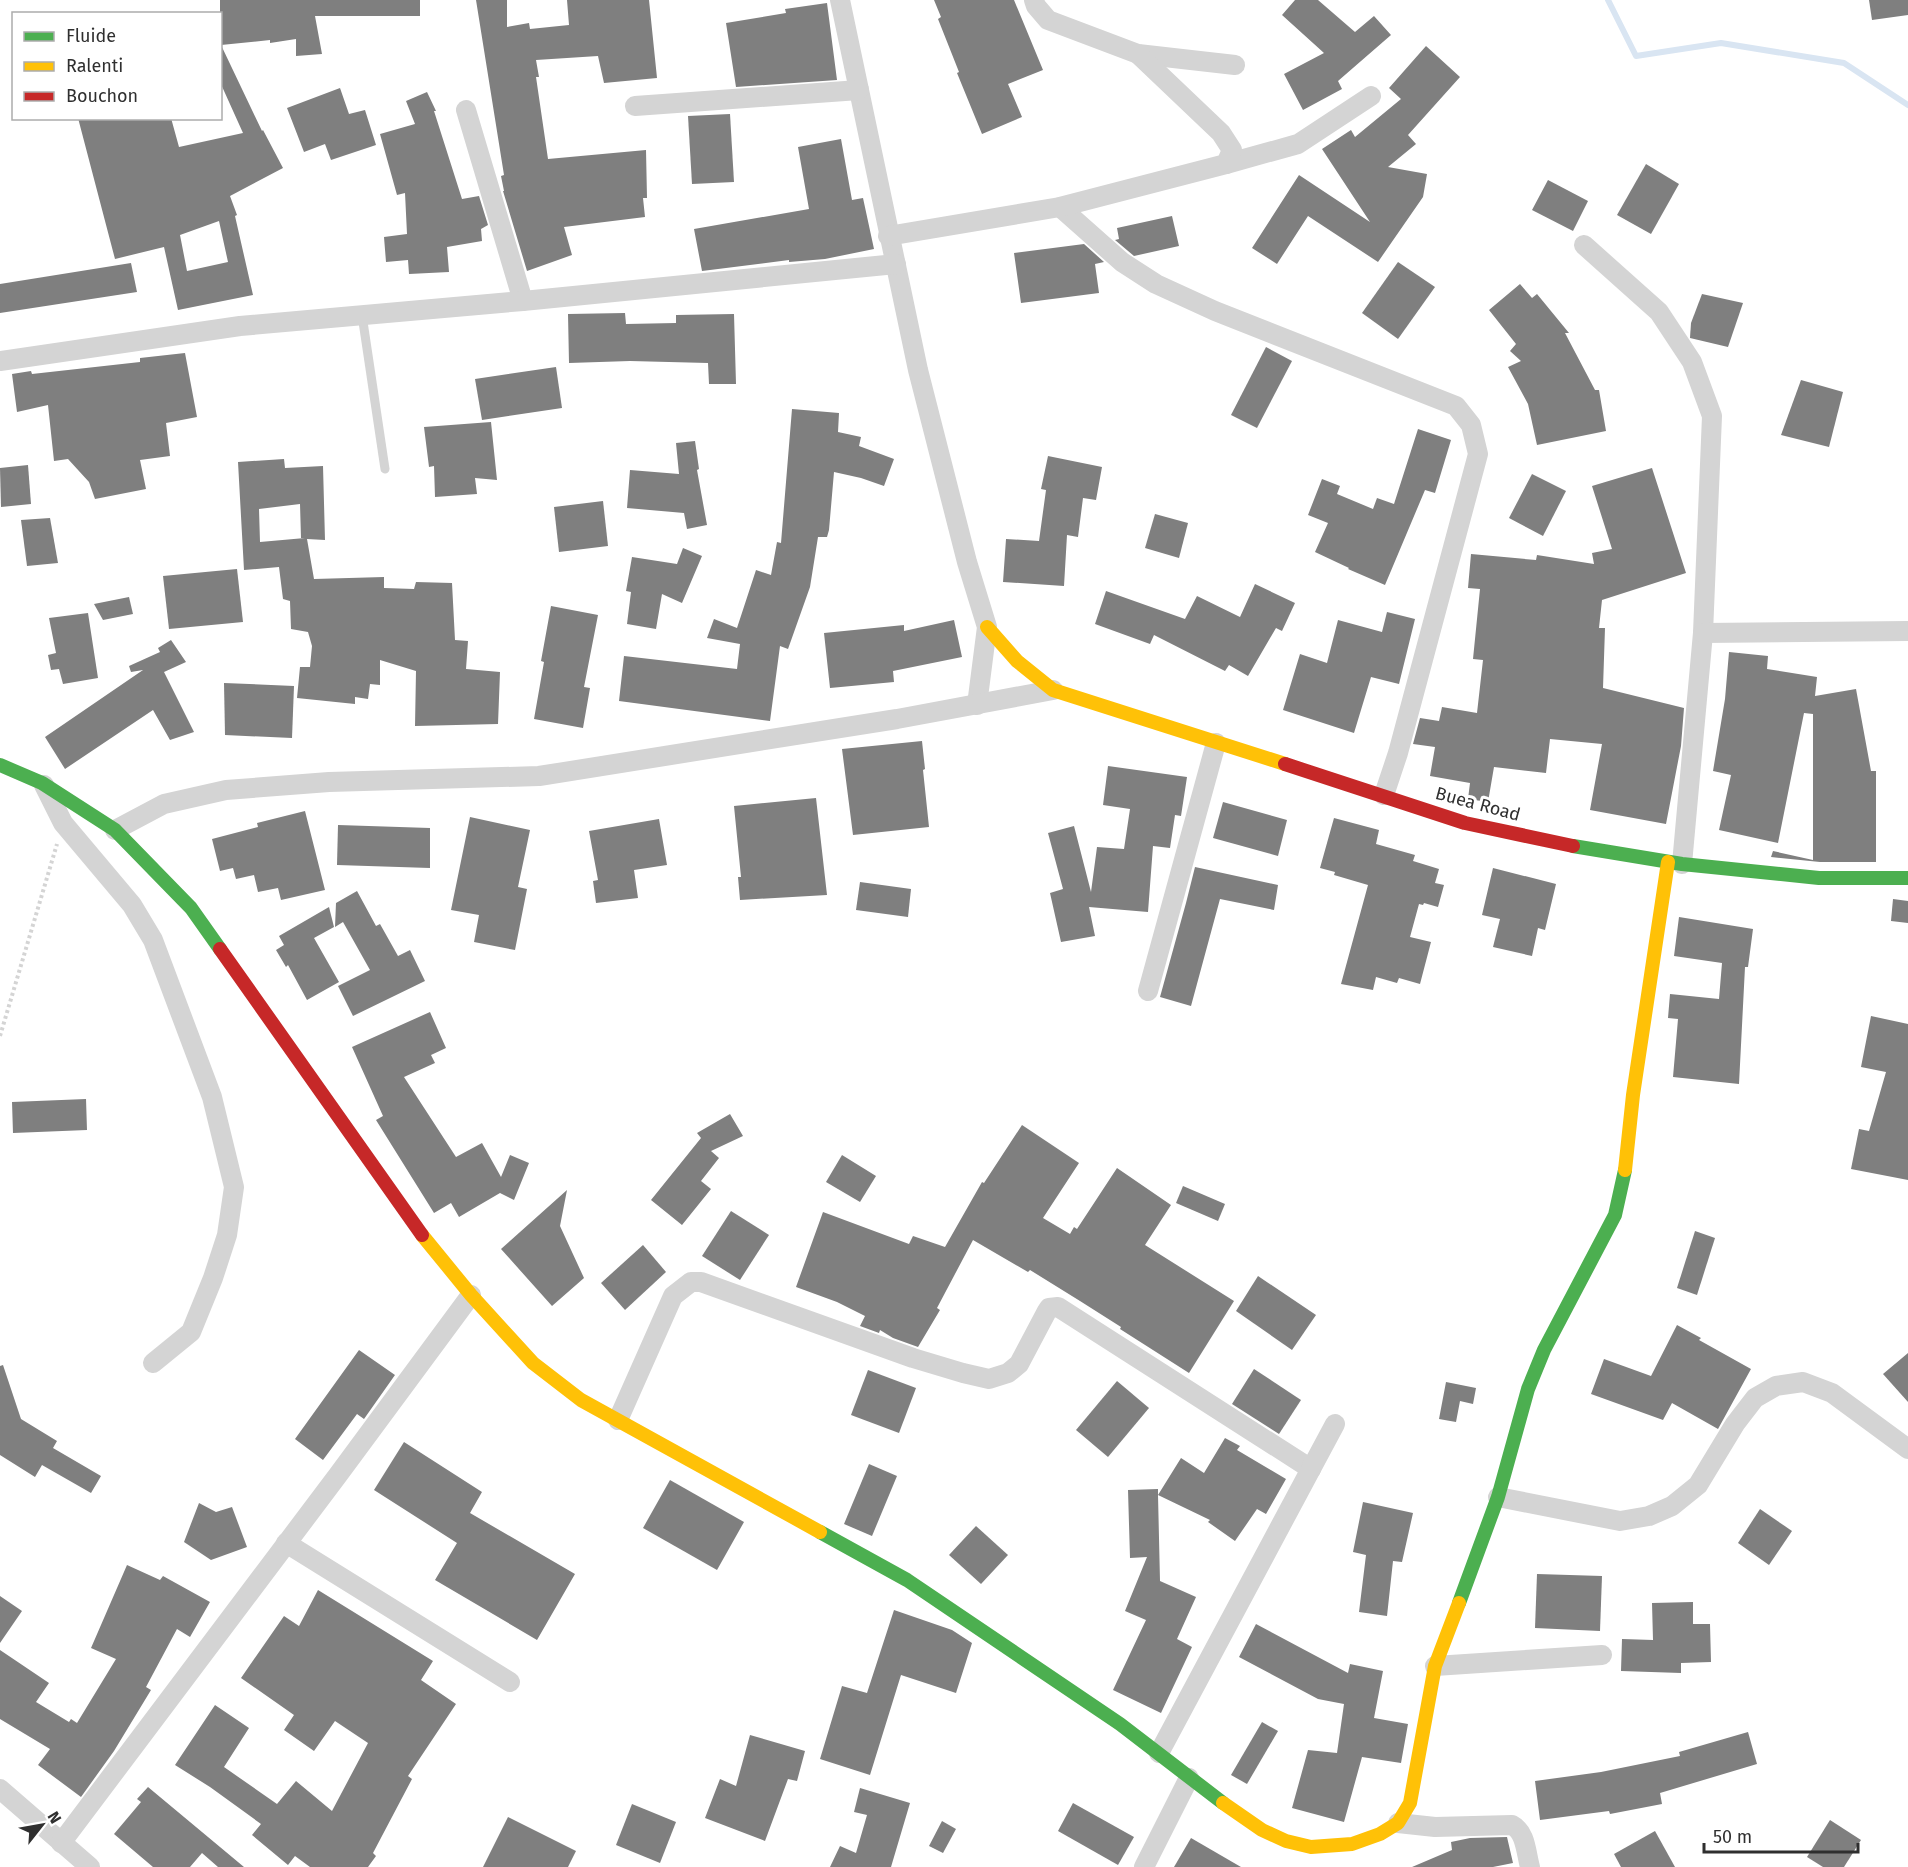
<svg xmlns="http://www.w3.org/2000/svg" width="1908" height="1867" viewBox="0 0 1908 1867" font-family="'Fira Sans',sans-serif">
	<rect width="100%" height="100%" fill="#fff"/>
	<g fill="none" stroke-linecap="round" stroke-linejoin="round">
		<polyline stroke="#d9e5f2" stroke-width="6" points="1608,0 1636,56 1721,43 1844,63 1908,105"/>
	</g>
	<g fill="#7f7f7f" fill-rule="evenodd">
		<path d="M220,0H420V16H315L322,54L296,56V39L270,43V40L221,45L262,131L263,130L283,168L230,196L237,215L235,216L253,295L178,310L164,247L115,259L78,118H171L179,147L243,133L220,82ZM219,221L228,262L187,271L180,235Z"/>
		<polygon points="476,0 507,0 507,27 529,23 530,29 569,25 567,0 649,0 657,78 604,83 598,56 536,60 539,77 536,77 548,159 646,150 647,198 643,198 645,217 564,227 572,255 527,271 503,191 504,191 501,176 504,175"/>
		<polygon points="934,0 1014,0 1043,70 1008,84 1022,117 982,134 957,73 959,72 938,19 941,17"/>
		<polygon points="1295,0 1318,0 1355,32 1374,16 1391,35 1338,81 1342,89 1303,110 1284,74 1324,53 1282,15"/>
		<polygon points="1869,0 1908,0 1908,15 1872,20"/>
		<polygon points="827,3 837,80 736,87 726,23 786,13 785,9"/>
		<polygon points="1426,46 1460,77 1408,135 1416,144 1388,167 1427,174 1423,197 1378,262 1308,216 1277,264 1252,248 1299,175 1370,222 1322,149 1351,130 1355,137 1401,99 1389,88"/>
		<polygon points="340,88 349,114 365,110 376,145 331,160 325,144 304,152 287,108"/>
		<polygon points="427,92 436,111 434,111 462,199 479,196 488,225 481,229 482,241 447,247 449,272 409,274 408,260 386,262 384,237 407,234 405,193 397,195 380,134 415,124 406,101"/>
		<polygon points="730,114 734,182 692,184 688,116"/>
		<polygon points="841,139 852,200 863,198 874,249 825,259 789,262 789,260 702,271 694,229 809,209 798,147"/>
		<polygon points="1646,164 1679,184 1651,234 1617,215"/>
		<polygon points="1548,180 1588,201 1573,231 1532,210"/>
		<polygon points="1172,216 1179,246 1134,256 1115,240 1119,239 1117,228"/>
		<polygon points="1084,244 1104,262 1095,264 1099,293 1021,303 1014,253"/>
		<polygon points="1398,262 1435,287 1398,339 1362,313"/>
		<polygon points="131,263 137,292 0,313 0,284"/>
		<polygon points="1520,284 1532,298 1537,294 1569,333 1565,333 1595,390 1599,390 1606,431 1537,445 1528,404 1508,367 1521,361 1510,351 1516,344 1489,310"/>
		<polygon points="1702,294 1743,303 1728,347 1690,338 1691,323"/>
		<polygon points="625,313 626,324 676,323 676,315 734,314 736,384 709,384 708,363 630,361 569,363 568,314"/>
		<polygon points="1266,347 1292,361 1257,428 1231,415"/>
		<polygon points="185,353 197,417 166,423 170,456 140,460 146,489 95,499 89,482 68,459 54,461 48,405 17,412 12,374 31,371 32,374 140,362 140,358"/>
		<polygon points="556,367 562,408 482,420 475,379"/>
		<polygon points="1801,380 1843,392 1829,447 1781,435"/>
		<polygon points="792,409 839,413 838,432 861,437 859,446 894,459 884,486 861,478 834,472 829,530 827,537 818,537 810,587 788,649 780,646 770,721 619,701 624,656 737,669 740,644 707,638 714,619 737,628 756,570 771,575 777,542 781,543"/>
		<polygon points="491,422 497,480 475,478 477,494 435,497 434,466 429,467 424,427"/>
		<polygon points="1418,429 1451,440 1435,493 1425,490 1385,585 1348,569 1349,568 1315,552 1328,523 1308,515 1322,479 1340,486 1337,494 1373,509 1377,498 1394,504"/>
		<polygon points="695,441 699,469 697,470 707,525 687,529 684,513 627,508 630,470 679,474 676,443"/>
		<polygon points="1048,456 1102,467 1096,500 1083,498 1078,537 1067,535 1064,586 1003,582 1006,539 1039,541 1046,490 1041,489"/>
		<path d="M284,459L285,468L323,466L325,540L307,539L314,579L384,577V588L414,589L416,582L452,583L455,640L468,641L466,669L500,672L498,724L415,726L416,671L380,660V685L370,684L368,699L355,697V704L297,698L300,667H310L312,646L308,632L291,629L290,601L283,599L279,567L244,570L238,462ZM300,504L301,538H305L260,542L259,509Z"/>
		<polygon points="28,465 31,504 1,507 0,468"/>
		<polygon points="1652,468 1686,573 1602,600 1599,628 1605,628 1603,688 1684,708 1681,746 1666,824 1590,810 1602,744 1550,739 1546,773 1494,767 1488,802 1468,799 1470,783 1430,776 1435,747 1413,744 1420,718 1439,721 1442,707 1477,713 1483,660 1473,659 1480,589 1468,588 1471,554 1536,560 1537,555 1594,564 1592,553 1612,549 1592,486"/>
		<polygon points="1532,474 1566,491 1543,536 1509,518"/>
		<polygon points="603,501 608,546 559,552 554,507"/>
		<polygon points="1155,514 1188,523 1179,558 1145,548"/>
		<polygon points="50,518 58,563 27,566 21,520"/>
		<polygon points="683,548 702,556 682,603 662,594 656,629 627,624 631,592 626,591 632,557 677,564"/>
		<polygon points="237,569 243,622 169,629 163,576"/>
		<polygon points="1255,584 1295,603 1282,631 1276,628 1248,676 1229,665 1225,671 1154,635 1150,644 1095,624 1106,591 1185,619 1197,596 1240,617"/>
		<polygon points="129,597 133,614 103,620 94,604"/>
		<polygon points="551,606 598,615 584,687 590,688 583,728 534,719 544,662 541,661"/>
		<polygon points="1387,612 1415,619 1399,684 1371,677 1354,733 1283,710 1300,654 1327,663 1338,620 1382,632"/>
		<polygon points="88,613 98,678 63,684 59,669 51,670 48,655 56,653 49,618"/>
		<polygon points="954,620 962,657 893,671 894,682 830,688 824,633 904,625 904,631"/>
		<polygon points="171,640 186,662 164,672 194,732 170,740 153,710 65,769 45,737 143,670 131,672 129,666 160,652 158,648"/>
		<polygon points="1729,652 1768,656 1767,669 1817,677 1815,696 1856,689 1871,771 1876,771 1876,862 1820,862 1771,857 1773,851 1813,860 1813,714 1804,713 1778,843 1719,830 1731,775 1713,771 1725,699"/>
		<polygon points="224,683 294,686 292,738 225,735"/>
		<polygon points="922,741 925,769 923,770 929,827 853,835 842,749"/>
		<polygon points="1108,766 1187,777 1181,816 1175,815 1170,848 1153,846 1148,912 1089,907 1095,936 1061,942 1050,893 1063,889 1048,833 1074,826 1091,892 1097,847 1124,849 1130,809 1103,805"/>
		<polygon points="816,798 827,895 740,900 738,877 741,877 734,806"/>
		<polygon points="1223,802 1287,820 1278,856 1213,838"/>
		<polygon points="305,811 325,890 281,900 278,888 258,892 254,875 236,879 233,868 220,871 212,839 258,827 257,823"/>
		<polygon points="470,817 530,830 518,887 527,889 515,950 474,942 479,915 451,910"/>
		<polygon points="1334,818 1379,830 1376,844 1415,855 1413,861 1439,869 1435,883 1444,885 1438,907 1424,903 1423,905 1419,904 1410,937 1431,942 1420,984 1399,978 1397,983 1376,977 1373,990 1341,984 1368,885 1334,875 1335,872 1320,868"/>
		<polygon points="659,819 667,865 634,870 638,898 596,903 593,881 598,880 589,831"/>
		<polygon points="338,825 430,828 430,868 337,865"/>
		<polygon points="1195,867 1278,885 1274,910 1220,899 1191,1006 1160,997 1186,903"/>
		<polygon points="1493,868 1556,884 1545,930 1538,928 1532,956 1493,947 1500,919 1482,915"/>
		<polygon points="860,882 911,889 908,917 856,910"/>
		<polygon points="357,891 376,926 380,924 398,956 410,950 425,981 353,1016 338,986 370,970 343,922 335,927 336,903"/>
		<polygon points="1893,899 1908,901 1908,923 1891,921"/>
		<polygon points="329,907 334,927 314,938 339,982 307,1000 288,965 286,967 276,950 284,945 279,936"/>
		<polygon points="1679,917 1753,929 1748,967 1745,967 1739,1084 1673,1077 1678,1019 1668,1018 1670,994 1719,999 1722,963 1674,956"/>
		<polygon points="430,1012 446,1048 431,1055 435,1063 404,1077 456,1157 482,1143 501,1177 510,1155 529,1163 514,1200 500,1193 459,1217 451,1203 434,1213 376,1120 383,1116 352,1047"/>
		<polygon points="1871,1016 1908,1024 1908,1180 1851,1169 1859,1129 1869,1131 1886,1072 1861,1067"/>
		<polygon points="86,1099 87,1130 13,1133 12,1102"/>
		<polygon points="730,1114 743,1136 711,1151 719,1158 701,1181 711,1189 682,1225 651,1200 701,1138 697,1133"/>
		<polygon points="1022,1125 1079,1163 1043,1218 1070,1234 1074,1227 1077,1229 1117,1168 1171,1205 1145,1245 1234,1301 1189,1373 1120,1329 1121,1327 1080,1301 1030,1270 1028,1272 973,1240 937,1308 940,1310 918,1347 893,1338 880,1330 879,1333 860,1326 865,1316 837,1302 796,1287 823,1212 909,1244 913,1236 945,1247 982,1182 984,1183"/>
		<polygon points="842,1155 876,1176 860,1202 826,1182"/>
		<polygon points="1183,1186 1225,1204 1218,1221 1176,1203"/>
		<polygon points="567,1190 560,1226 584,1278 552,1306 501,1249"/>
		<polygon points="731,1211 769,1235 740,1280 702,1256"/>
		<polygon points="1695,1231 1715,1238 1697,1295 1677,1288"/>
		<polygon points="643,1245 666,1272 625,1310 601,1283"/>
		<polygon points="1258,1276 1316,1315 1292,1350 1236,1311"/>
		<polygon points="1677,1325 1701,1338 1699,1340 1751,1369 1718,1429 1672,1403 1663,1420 1591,1394 1604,1359 1651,1376"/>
		<polygon points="359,1350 395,1375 364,1419 357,1414 323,1460 295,1439"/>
		<polygon points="1908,1353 1908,1402 1883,1374"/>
		<polygon points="3,1365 21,1419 57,1441 53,1448 101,1476 91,1493 42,1465 35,1477 0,1455 0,1366"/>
		<polygon points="1254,1369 1301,1400 1279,1434 1232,1404"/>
		<polygon points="868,1370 916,1388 899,1433 851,1415"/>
		<polygon points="1117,1381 1149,1408 1108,1457 1076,1430"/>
		<polygon points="1446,1382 1476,1388 1473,1404 1460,1401 1456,1422 1439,1419"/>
		<polygon points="1225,1438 1240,1446 1237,1450 1286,1479 1266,1514 1257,1509 1235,1541 1208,1522 1210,1520 1158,1495 1160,1581 1196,1597 1177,1639 1192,1647 1161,1713 1113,1690 1146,1620 1125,1611 1147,1557 1130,1558 1128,1490 1158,1489 1158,1495 1181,1458 1204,1473"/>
		<polygon points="404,1442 482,1492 470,1513 575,1574 537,1640 435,1580 457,1543 374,1490"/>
		<polygon points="869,1464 897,1476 872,1536 844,1524"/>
		<polygon points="670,1480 744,1522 717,1570 643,1528"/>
		<polygon points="1363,1502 1413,1513 1402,1562 1393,1561 1387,1616 1359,1612 1366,1555 1353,1552"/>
		<polygon points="199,1503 216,1512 232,1507 247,1547 211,1560 184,1542"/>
		<polygon points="1760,1509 1792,1531 1769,1565 1738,1543"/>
		<polygon points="976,1526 1008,1555 981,1584 949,1555"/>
		<polygon points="127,1565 160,1580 163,1576 210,1602 190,1637 177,1629 146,1687 151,1690 114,1751 81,1797 38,1765 50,1749 0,1719 0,1650 49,1683 36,1702 69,1722 71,1719 77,1723 116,1659 91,1648"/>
		<polygon points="1537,1574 1602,1576 1600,1631 1535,1628"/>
		<polygon points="318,1590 433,1661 421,1680 456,1704 408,1776 412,1779 373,1853 376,1856 368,1867 310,1867 295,1856 288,1865 252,1835 261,1824 210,1787 175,1765 215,1705 249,1728 224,1767 277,1804 296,1781 332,1811 368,1743 335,1721 314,1751 284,1730 294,1715 241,1678 284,1616 299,1626"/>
		<polygon points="0,1596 22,1611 0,1643"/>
		<polygon points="1693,1602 1693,1624 1710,1624 1711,1662 1681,1663 1681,1673 1621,1671 1622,1639 1653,1640 1652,1603"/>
		<polygon points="894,1610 952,1630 972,1643 956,1693 901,1675 870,1775 820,1759 842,1686 867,1693"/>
		<polygon points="1256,1624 1348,1673 1350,1664 1383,1671 1374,1718 1408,1724 1401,1763 1362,1757 1344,1822 1292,1808 1308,1750 1337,1753 1344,1704 1318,1699 1239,1657"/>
		<polygon points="1262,1722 1278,1731 1247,1784 1231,1775"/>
		<polygon points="1748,1732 1757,1764 1660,1793 1662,1804 1610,1814 1609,1811 1540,1820 1535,1781 1601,1772 1680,1756 1679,1752"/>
		<polygon points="750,1735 805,1751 797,1781 788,1779 765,1841 705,1818 720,1779 736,1786"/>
		<polygon points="148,1787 244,1867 218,1867 202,1853 190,1867 153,1867 114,1834 141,1802 137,1799"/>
		<polygon points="860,1788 910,1803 891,1867 830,1867 840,1846 856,1853 867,1815 854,1812"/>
		<polygon points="1073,1803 1134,1837 1118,1865 1058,1831"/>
		<polygon points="632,1804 676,1822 660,1863 616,1845"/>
		<polygon points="508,1817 576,1851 568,1867 483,1867"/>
		<polygon points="1830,1820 1861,1840 1844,1867 1823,1867 1807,1857"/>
		<polygon points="942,1821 956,1829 943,1853 929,1846"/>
		<polygon points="1655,1831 1675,1867 1621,1867 1614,1854"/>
		<polygon points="1507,1837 1513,1863 1493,1867 1412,1867 1452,1850 1451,1842 1470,1838"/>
		<polygon points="1191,1838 1241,1867 1174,1867"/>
	</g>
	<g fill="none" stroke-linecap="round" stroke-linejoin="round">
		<polyline stroke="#d4d4d4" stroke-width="4" stroke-dasharray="3 3" stroke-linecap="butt" points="0,1036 57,844"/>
		<polyline stroke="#d4d4d4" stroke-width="9" points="362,315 385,469"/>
		<g stroke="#d4d4d4" stroke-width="20">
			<polyline points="840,0 918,370 967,562 987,627 977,705"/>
			<polyline points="1034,0 1036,6 1048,20 1138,54 1235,65"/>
			<polyline points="635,106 859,90"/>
			<polyline points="466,110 523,301"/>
			<polyline points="1226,164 1298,144 1371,96"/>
			<polyline points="1060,207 1122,262 1156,284 1215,311 1456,406 1471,425 1478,454 1398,753 1384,795"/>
			<polyline points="888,236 1060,207 1226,164 1232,150 1221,133 1138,54"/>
			<polyline points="1584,245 1659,312 1692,362 1712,416 1703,633 1682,864"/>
			<polyline points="0,361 240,326 523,301 896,264"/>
			<polyline points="1703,633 1908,631"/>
			<polyline points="44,785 63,823 132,905 153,940 212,1097 234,1187 227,1235 213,1278 191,1332 153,1363"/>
			<polyline points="115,830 164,804 226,790 329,782 539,776 897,719 1053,690"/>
			<polyline points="1148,991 1216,743"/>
			<polyline points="618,1420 673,1296 691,1282 701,1282 913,1358 963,1373 989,1379 1008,1373 1019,1364 1047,1311 1049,1308 1058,1307 1311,1469"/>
			<polyline points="1498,1497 1620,1521 1649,1516 1672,1506 1698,1485 1735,1424 1755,1398 1776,1386 1803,1382 1832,1393 1908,1449"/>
			<polyline points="286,1543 510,1682"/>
			<polyline points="1435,1666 1602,1655"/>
			<polyline points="1159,1753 1335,1424"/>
			<polyline points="0,1789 90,1867"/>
			<path d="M1398,1823L1435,1827L1512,1825C1526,1832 1526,1853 1530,1867"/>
			<polyline points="61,1843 338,1475 471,1295"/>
			<polyline points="1144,1867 1189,1778"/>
		</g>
		<g stroke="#4caf50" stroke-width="14">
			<polyline points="0,765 42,783 115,830 191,908 220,949"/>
			<polyline points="1573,846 1682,864 1819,878 1908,878"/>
			<polyline points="820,1532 907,1580 1120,1724 1223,1803"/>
			<polyline points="1459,1603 1498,1497 1528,1389 1544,1350 1615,1215 1625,1170"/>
		</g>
		<g stroke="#ffc107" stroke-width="14">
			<polyline points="987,627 1017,661 1053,690 1285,764"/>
			<polyline points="1625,1170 1633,1095 1668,862"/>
			<polyline points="422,1235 471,1295 533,1363 581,1400 820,1532"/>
			<polyline points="1223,1803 1262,1830 1286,1841 1311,1847 1352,1844 1380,1834 1398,1823 1410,1803 1435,1666 1459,1603"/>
		</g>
		<g stroke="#c62828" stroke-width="14">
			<polyline points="1285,764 1465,823 1573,846"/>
			<polyline points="220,949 422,1235"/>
		</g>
	</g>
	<g text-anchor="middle" stroke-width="6" stroke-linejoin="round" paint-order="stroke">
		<g font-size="18" fill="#2f2f2f" stroke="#fff">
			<text transform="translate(1478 804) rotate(15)" y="6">Buea Road</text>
		</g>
	</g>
	<rect x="12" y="12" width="210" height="108" fill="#ffffff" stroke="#acacac" stroke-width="1.5"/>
	<rect x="24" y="32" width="30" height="9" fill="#4caf50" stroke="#acacac" stroke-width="1.5"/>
	<text x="66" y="42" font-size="18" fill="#2f2f2f">Fluide</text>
	<rect x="24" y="62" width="30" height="9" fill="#ffc107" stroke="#acacac" stroke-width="1.5"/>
	<text x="66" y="72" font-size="18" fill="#2f2f2f">Ralenti</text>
	<rect x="24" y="92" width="30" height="9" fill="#c62828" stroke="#acacac" stroke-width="1.5"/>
	<text x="66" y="102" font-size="18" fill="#2f2f2f">Bouchon</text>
	<g transform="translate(42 1825) rotate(59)" stroke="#ffffff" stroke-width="4.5" paint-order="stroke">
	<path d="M0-4.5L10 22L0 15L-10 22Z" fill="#2f2f2f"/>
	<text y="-9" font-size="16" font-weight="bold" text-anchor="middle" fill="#2f2f2f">N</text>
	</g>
	<path d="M1704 1843v9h154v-9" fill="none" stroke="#2f2f2f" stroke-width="3"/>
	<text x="1713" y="1843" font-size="18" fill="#2f2f2f" stroke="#ffffff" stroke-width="4.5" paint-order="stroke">50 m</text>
</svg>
